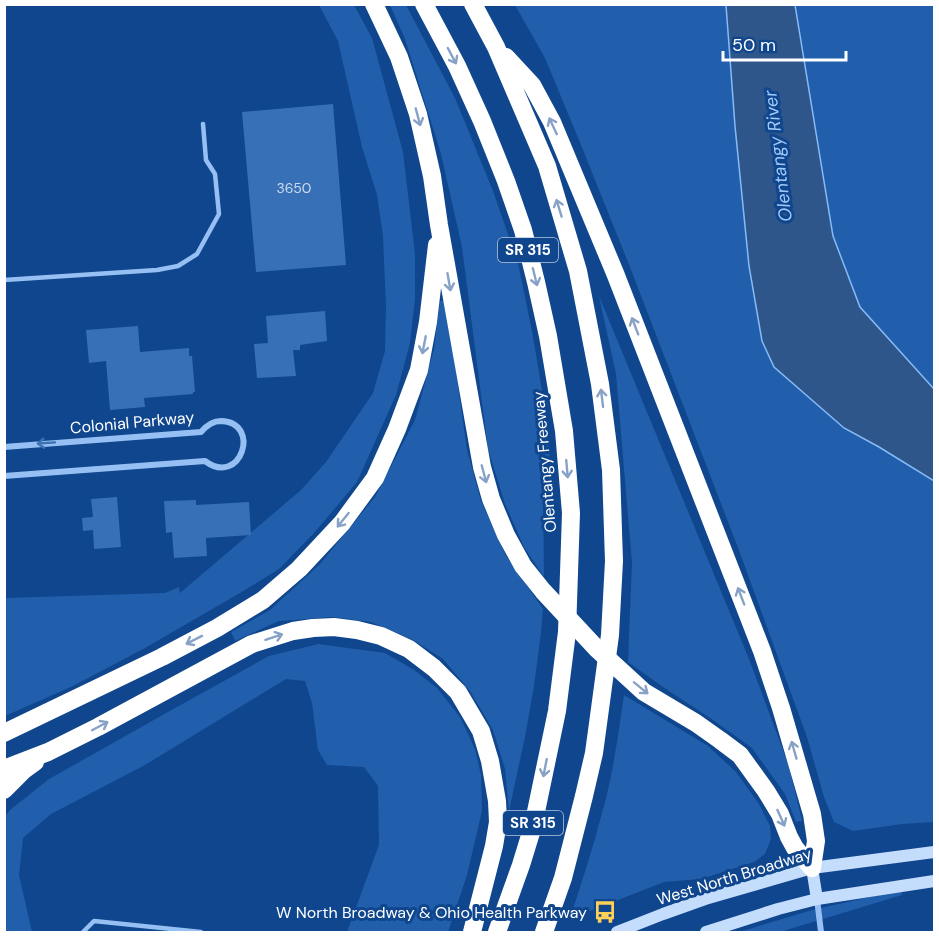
<svg xmlns="http://www.w3.org/2000/svg" width="939" height="937" viewBox="0 0 939 937" font-family="'DM Sans',sans-serif">
	<rect width="100%" height="100%" fill="#0f468d"/>
	<g fill="#215fac">
		<polygon points="319,5 354,5 372,38 403,152 415,254 415,299 410,343 396,395 357,482 314,533 279,569 240,593 145,648 73,686 5,716 4,598 165,593 179,587 180,593 301,490 326,462 373,393 385,351 386,307 383,236 377,195 362,147 338,41"/>
		<polygon points="390,5 406,5 455,98 493,191 518,263 532,331 545,408 553,491 543,480 544,577 524,547 505,504 488,449 462,247 441,154 405,39"/>
		<polygon points="515,5 726,5 735,126 749,266 762,341 844,428 879,447 934,481 934,822 902,824 853,831 834,822 824,797 807,737 740,553 628,262 581,145 545,58"/>
		<polygon points="795,5 934,5 934,389 860,307 833,236"/>
		<polygon points="599,296 749,659 789,766 802,821 796,822 785,794 752,748 713,720 663,687 628,662 632,563 616,374"/>
		<polygon points="446,300 467,450 481,501 506,556 543,609 541,633 534,686 525,737 509,811 505,769 493,730 470,691 443,659 413,640 371,622 332,617 279,621 235,641 231,632 270,610 320,564 375,497 415,420 434,349 440,301"/>
		<polygon points="318,644 385,653 414,670 437,688 460,717 475,749 481,775 482,811 467,875 448,932 347,932 379,845 378,786 364,767 327,765 318,750 312,703 305,681 286,679 145,765 51,814 23,838 19,875 32,932 5,932 4,818 10,810 49,779 168,712 269,656"/>
		<path d="M624,695L708,746L736,772L759,804L770,826L771,839L765,854L754,862L701,879L664,882L585,913L571,915C582,881 593,848 602,813C613,775 618,735 624,695Z"/>
		<polygon points="901,890 902,895 780,932 739,932 812,910"/>
	</g>
	<polygon fill="#2e568b" stroke="#87bbf7" stroke-width="1.5" points="726,5 795,5 833,236 860,307 934,389 934,481 879,447 844,428 774,367 762,341 749,266 735,126"/>
	<g fill="#3770b7">
		<polygon points="333,104 346,265 256,272 242,112"/>
		<polygon points="325,311 327,341 300,345 300,350 293,350 296,376 257,378 254,344 268,343 266,316"/>
		<polygon points="138,326 140,352 189,348 189,356 192,356 195,392 193,392 193,394 144,398 145,407 110,410 106,361 89,363 86,330"/>
		<polygon points="117,497 121,547 94,549 93,530 83,531 82,518 93,517 91,499"/>
		<polygon points="196,500 196,505 249,502 251,535 206,538 207,556 174,558 172,532 166,533 164,501"/>
	</g>
	<g fill="none" stroke-linecap="round" stroke-linejoin="round">
		<g stroke="#96c0f3" stroke-width="4.5">
			<polyline points="4,280 157,270 178,266 197,254 219,214 215,174 206,160 203,124"/>
			<polyline points="83,932 94,921 201,932"/>
		</g>
		<g stroke="#96c0f3" stroke-width="6">
			<path d="M4,447L201,432C207,425 213,421 221,421C262,422 241,488 205,461L4,476"/>
			<polyline points="817,899 821,932"/>
		</g>
		<g stroke="#c5ddfd" stroke-width="12">
			<polyline points="812,868 817,899"/>
			<polyline points="617,932 663,914 705,899 812,868 934,852"/>
			<polyline points="706,932 778,909 817,899 934,881"/>
		</g>
		<g stroke="#fff" stroke-width="18">
			<polyline points="374,4 399,57 418,114 432,176 439,225 482,467 491,499 506,535 523,566 543,591 597,649 644,692 696,723 720,740 740,755 766,791 780,814 789,837 795,848 812,868"/>
			<polyline points="424,4 457,66 482,121 506,181 523,230 536,282 548,336 564,431 571,513 567,632 557,711 533,826 521,865 497,932"/>
			<polyline points="473,4 496,47 547,166 578,271 600,384 611,470 614,561 610,635 594,753 584,796 563,878 544,932"/>
			<polyline points="506,57 532,85 552,122 615,273 762,651 781,708 812,814 816,841 812,868"/>
			<polyline points="4,733 162,657 217,628 263,600 299,569 342,523 375,478 397,429 419,370 428,322 437,245"/>
			<polyline points="4,769 48,752 98,727 252,644 293,631 313,628 334,627 357,630 381,636 409,649 434,668 458,692 481,731 490,761 497,801 498,822 494,846 472,932"/>
			<polyline points="4,790 24,770 35,762"/>
		</g>
	</g>
	<defs><path id="oneway-shaft" d="M-6 0H5M1.5-3L5.5 0L1.5 3" fill="none" stroke-width="1.6" stroke-linecap="round" stroke-linejoin="round" transform="scale(1.5)"/></defs>
	<g stroke="#87a2c6">
		<use href="#oneway-shaft" transform="translate(452 56) rotate(62)"/>
		<use href="#oneway-shaft" transform="translate(418 117) rotate(75)"/>
		<use href="#oneway-shaft" transform="translate(553 126) rotate(-115)"/>
		<use href="#oneway-shaft" transform="translate(559 208) rotate(-107)"/>
		<use href="#oneway-shaft" transform="translate(535 277) rotate(76)"/>
		<use href="#oneway-shaft" transform="translate(449 282) rotate(80)"/>
		<use href="#oneway-shaft" transform="translate(635 326) rotate(-111)"/>
		<use href="#oneway-shaft" transform="translate(424 345) rotate(101)"/>
		<use href="#oneway-shaft" transform="translate(602 398) rotate(-97)"/>
		<use href="#oneway-shaft" transform="translate(567 469) rotate(85)"/>
		<use href="#oneway-shaft" transform="translate(484 474) rotate(75)"/>
		<use href="#oneway-shaft" transform="translate(343 520) rotate(129)"/>
		<use href="#oneway-shaft" transform="translate(741 596) rotate(-111)"/>
		<use href="#oneway-shaft" transform="translate(274 637) rotate(-18)"/>
		<use href="#oneway-shaft" transform="translate(194 640) rotate(153)"/>
		<use href="#oneway-shaft" transform="translate(641 688) rotate(39)"/>
		<use href="#oneway-shaft" transform="translate(100 726) rotate(-28)"/>
		<use href="#oneway-shaft" transform="translate(794 750) rotate(-106)"/>
		<use href="#oneway-shaft" transform="translate(545 768) rotate(101)"/>
		<use href="#oneway-shaft" transform="translate(781 818) rotate(66)"/>
	</g>
	<use stroke="#3e71b1" href="#oneway-shaft" transform="translate(46 443) rotate(176)"/>
	<defs>
		<g id="bus-bare" transform="scale(1.8)"><path d="M-5-6H5V4H4V6H2V4H-2V6H-4V4H-5ZM-3.5-4V0h7V-4ZM-3.5 1.2v1.5H-2V1.2ZM2 1.2v1.5H3.5V1.2Z" fill="#ffcf58" stroke="#0f468d" stroke-width="2.5" paint-order="stroke"/></g>
	</defs>
	<g fill-rule="evenodd">
		<use href="#bus-bare" x="605" y="912"/>
	</g>
	<g text-anchor="middle" stroke-width="6" stroke-linejoin="round" paint-order="stroke">
		<g font-size="14" fill="#cddbed">
			<text x="294" y="193">3650</text>
		</g>
		<g fill="#0f468d" stroke="#b7c8dd" stroke-width="1.5">
			<rect x="498" y="238" width="60" height="24" rx="4.5"/>
			<rect x="503" y="811" width="60" height="24" rx="4.5"/>
		</g>
		<g font-size="15" font-weight="bold" fill="#fff">
			<text x="528" y="255">SR 315</text>
			<text x="533" y="828">SR 315</text>
		</g>
		<g font-size="16" fill="#fff" stroke="#0f468d">
			<text transform="translate(132 422) rotate(-5)" y="6">Colonial Parkway</text>
			<text transform="translate(544 462) rotate(-95)" y="6">Olentangy Freeway</text>
			<text transform="translate(734 876) rotate(-17)" y="6">West North Broadway</text>
		</g>
		<g font-size="16" fill="#fff" stroke="#0f468d" text-anchor="end">
			<text x="587" y="918">W North Broadway &amp; Ohio Health Parkway</text>
		</g>
		<g font-size="18" font-style="italic" fill="#a2cafa" stroke="#0f468d">
			<text transform="translate(778 156) rotate(-97)" y="6">Olentangy River</text>
		</g>
	</g>
	<rect width="939" height="937" fill="none" stroke="#ffffff" stroke-width="12"/>
	<path d="M723 51v9h123v-9" fill="none" stroke="#ffffff" stroke-width="3"/>
	<text x="732" y="51" font-size="18" fill="#ffffff" stroke="#0f468d" stroke-width="4.5" paint-order="stroke">50 m</text>
</svg>
